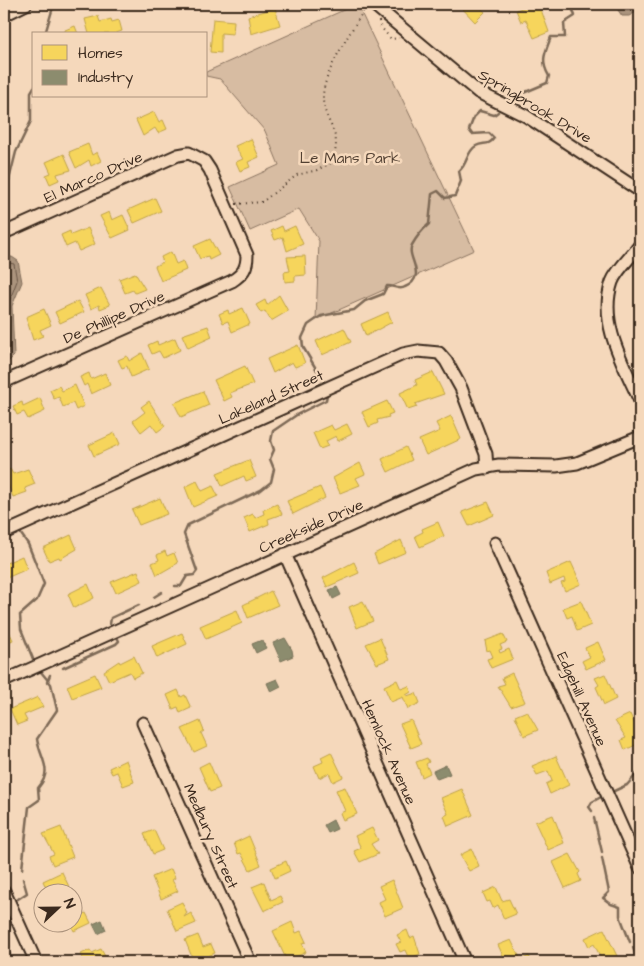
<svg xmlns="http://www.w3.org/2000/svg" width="644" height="966" viewBox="0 0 644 966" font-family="'Architects Daughter',sans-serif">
	<rect width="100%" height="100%" fill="#f5d8bb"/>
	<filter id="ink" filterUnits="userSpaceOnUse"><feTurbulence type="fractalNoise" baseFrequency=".02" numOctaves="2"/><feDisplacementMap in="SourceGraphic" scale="10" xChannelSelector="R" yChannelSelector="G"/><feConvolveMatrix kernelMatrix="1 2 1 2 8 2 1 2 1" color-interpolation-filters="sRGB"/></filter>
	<g filter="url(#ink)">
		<polygon fill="#d7bca2" stroke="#897360" points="357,4 474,250 316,320 319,241 299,209 250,231 230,187 279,165 265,131 220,79 206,76 206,72"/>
		<g fill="#ab947d" stroke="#7e6a57">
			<polygon points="614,4 640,4 640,10 629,16 622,16"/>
			<polygon points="4,257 12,257 18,261 22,282 12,306 14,356 4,366"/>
		</g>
		<g fill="#f6d55c" stroke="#bea249">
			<polygon points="454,4 477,4 485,12 475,22 460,6 458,8"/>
			<polygon points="534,4 539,4 549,32 534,38 526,20 521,22 516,10"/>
			<polygon points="275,8 280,25 251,34 248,16"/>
			<polygon points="98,16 100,22 111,19 112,22 119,20 122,31 113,34 89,34 85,19"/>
			<polygon points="213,19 234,21 233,34 221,33 221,53 210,52"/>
			<polygon points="75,26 78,34 66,34 65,30"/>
			<polygon points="154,112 159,122 163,120 167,129 158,133 155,128 143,136 136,120"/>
			<polygon points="251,139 259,157 248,162 250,167 240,171 236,162 243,159 235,146"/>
			<polygon points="88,144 92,155 97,152 101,161 91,166 89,160 76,168 69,152"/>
			<polygon points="64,154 71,170 57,174 59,180 50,184 46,175 51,173 46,162"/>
			<polygon points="155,198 161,211 134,223 128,210"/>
			<polygon points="109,212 112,220 123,215 130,230 112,238 100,216"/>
			<polygon points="282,226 284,231 295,226 303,244 287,251 283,237 275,240 271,231"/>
			<polygon points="88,228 95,244 79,251 75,243 66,247 61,235 70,231 71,235"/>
			<polygon points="210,239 219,255 209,260 208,256 200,259 194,246"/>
			<polygon points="171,252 176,264 183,261 186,270 161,281 155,266 163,262 161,257"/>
			<polygon points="305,256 306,275 295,276 295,281 285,282 284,272 290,271 287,257"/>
			<polygon points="135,273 145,289 135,293 133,290 125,293 119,279"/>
			<polygon points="101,288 110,305 100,309 99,305 91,309 85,295"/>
			<polygon points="279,295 288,311 271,321 265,311 261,313 256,305 265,300 267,305"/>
			<polygon points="78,301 84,312 60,323 55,312"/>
			<polygon points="243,308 250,324 232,332 228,321 223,323 219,314 228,310 229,314"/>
			<polygon points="44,309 51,325 40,330 43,336 33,340 26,317"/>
			<polygon points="388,312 392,322 366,336 361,324"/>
			<polygon points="208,326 212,337 188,348 182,335"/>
			<polygon points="344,328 351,342 322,355 316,341"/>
			<polygon points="175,338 180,350 163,358 159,351 152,354 148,345 157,341 158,345"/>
			<polygon points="298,345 305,363 295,367 292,362 273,373 267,359"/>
			<polygon points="142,353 149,369 131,377 127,366 122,368 118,360 127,356 129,361"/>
			<polygon points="245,366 253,384 230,393 232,397 224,401 214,380"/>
			<polygon points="433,372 444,394 415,404 417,407 408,410 400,393 417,385 415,380"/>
			<polygon points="89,373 91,379 105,373 110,385 91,394 87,384 84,386 80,377"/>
			<polygon points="75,385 84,406 76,410 73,403 63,407 59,397 54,399 50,390 59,386 62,391"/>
			<polygon points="203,391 209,405 181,417 174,403"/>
			<polygon points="40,398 45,411 28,419 24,412 17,415 13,406 22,402 23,406"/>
			<polygon points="149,401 165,426 157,432 151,424 141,432 133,421 145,412 141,407"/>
			<polygon points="387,401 393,413 388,415 389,417 377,420 378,423 369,427 362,412"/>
			<polygon points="451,416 461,439 426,455 419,440 440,431 436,423"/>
			<polygon points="347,424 352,434 338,441 336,436 326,441 328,446 320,449 313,433 331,425 334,430"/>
			<polygon points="115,433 120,444 94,456 89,445"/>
			<polygon points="406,447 412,460 388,472 382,459"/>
			<polygon points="249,460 256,477 246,481 244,476 222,486 217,473"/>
			<polygon points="360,463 365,474 356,478 360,485 340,493 333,478"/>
			<polygon points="10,469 13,474 28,469 35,484 25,488 27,492 13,497 4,475 4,472"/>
			<polygon points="197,481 202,491 213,486 218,496 193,507 185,487"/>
			<polygon points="320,487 325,498 293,514 287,501"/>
			<polygon points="160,498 167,514 139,525 132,510"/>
			<polygon points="488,502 494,515 469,526 462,512"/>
			<polygon points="277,504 282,514 268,519 269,524 250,532 244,518 253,514 255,518 264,514 263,510"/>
			<polygon points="438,522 444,536 420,547 415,536 423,532 422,529"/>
			<polygon points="71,535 77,549 60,559 59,557 49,561 43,548"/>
			<polygon points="401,540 406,552 378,564 374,554"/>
			<polygon points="165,551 167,556 174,553 178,563 157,575 152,563 159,560 157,555"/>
			<polygon points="22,556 27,569 4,579 4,564"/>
			<polygon points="354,562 359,573 327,587 323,578"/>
			<polygon points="571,562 581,584 565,591 561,583 565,582 564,578 550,584 546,573"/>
			<polygon points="138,571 142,581 116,593 111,582"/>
			<polygon points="88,584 94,598 74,608 68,594"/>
			<polygon points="271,591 278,605 248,618 243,605"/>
			<polygon points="363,601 373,621 357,628 349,607"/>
			<polygon points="581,601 591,625 577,631 572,616 567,618 563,608"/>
			<polygon points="237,610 242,623 206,639 200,626"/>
			<polygon points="8,629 13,640 4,644 4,631"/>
			<polygon points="182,633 187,644 157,658 152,646"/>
			<polygon points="503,634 507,642 500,645 502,649 499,650 500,653 509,649 513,659 491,668 487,659 493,657 490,650 487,651 485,641"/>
			<polygon points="380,638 389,659 377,664 366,644"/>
			<polygon points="598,642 606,660 586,669 582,661 590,657 585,648"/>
			<polygon points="134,656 142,673 133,678 130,672 109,681 104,671 119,661 120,663"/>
			<polygon points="512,673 525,702 511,707 498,686 505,684 502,678"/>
			<polygon points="95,674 101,687 72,698 67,686"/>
			<polygon points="605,674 616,699 604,705 596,687 599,685 595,678"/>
			<polygon points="397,680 401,689 409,686 411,692 406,695 407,696 416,693 420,703 408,709 403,697 391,702 384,686"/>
			<polygon points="178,690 181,697 185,695 191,708 180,713 178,707 173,709 167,695"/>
			<polygon points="38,697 43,707 24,715 27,721 17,725 10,709"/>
			<polygon points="527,711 538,730 524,736 515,716"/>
			<polygon points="630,714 640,735 640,743 625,750 621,740 626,738 615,721"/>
			<polygon points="411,720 421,744 411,748 400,724"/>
			<polygon points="200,721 204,731 201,733 207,746 194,752 182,729"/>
			<polygon points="331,752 343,777 333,782 329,773 319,778 314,766 323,762 321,757"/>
			<polygon points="556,756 569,785 550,794 546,784 552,781 548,771 537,775 532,766"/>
			<polygon points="427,758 429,762 426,764 430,773 422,777 416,762"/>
			<polygon points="126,760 134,782 123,786 117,772 112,774 109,768"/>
			<polygon points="209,762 220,788 210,792 199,767"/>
			<polygon points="345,787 357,814 343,820 340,813 345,811 336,790"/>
			<polygon points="462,789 473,815 448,826 444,816 448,814 441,798"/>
			<polygon points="553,815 564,843 548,850 535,822"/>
			<polygon points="61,827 73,857 53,865 49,856 54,854 43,834"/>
			<polygon points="372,828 378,840 371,844 378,854 360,862 354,851 361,848 355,836"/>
			<polygon points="154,830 163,850 153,854 144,834"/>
			<polygon points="249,836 261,865 250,870 241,853 238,854 234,843"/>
			<polygon points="472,849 479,866 469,871 460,855"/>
			<polygon points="570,854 580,872 578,874 581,881 565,888 553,862"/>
			<polygon points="286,861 290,871 275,878 271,868"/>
			<polygon points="171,869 175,878 172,880 178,891 161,899 152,877"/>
			<polygon points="62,872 72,893 75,892 79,900 72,903 72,894 54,894 56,893 55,889 48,892 43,881"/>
			<polygon points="392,880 403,908 385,916 379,902 385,899 379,886"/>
			<polygon points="264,882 271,900 280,896 283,902 264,911 252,887"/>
			<polygon points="496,887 502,901 509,899 516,914 504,919 498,905 493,908 490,901 487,902 483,893"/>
			<polygon points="182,902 187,913 184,917 191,913 196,923 177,931 167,909"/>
			<polygon points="86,913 91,923 74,931 71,924 72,924 72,919"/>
			<polygon points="292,922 296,933 301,931 306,942 302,943 306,952 287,961 273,931"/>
			<polygon points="604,929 617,956 603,962 594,944 589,947 585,938"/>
			<polygon points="407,930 410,938 414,936 420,954 409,959 405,950 400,952 396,944 401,942 397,935"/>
			<polygon points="198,935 203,947 211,944 215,953 194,962 185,940"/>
			<polygon points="511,940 521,960 529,956 532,962 506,962 498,945"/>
			<polygon points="101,949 108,962 84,962 81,954 90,950 92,953"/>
		</g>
		<g fill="#8c8c6e" stroke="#746f56">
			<polygon points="337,587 341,595 333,599 329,590"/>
			<polygon points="285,638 292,650 293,656 281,661 273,643"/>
			<polygon points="262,640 266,648 256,653 252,644"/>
			<polygon points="277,679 281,687 271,692 267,683"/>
			<polygon points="446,765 450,774 437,779 433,771"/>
			<polygon points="333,820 337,829 328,833 324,825"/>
			<polygon points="102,920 106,930 98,934 93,924"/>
		</g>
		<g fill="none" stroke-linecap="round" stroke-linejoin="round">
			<polyline stroke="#685444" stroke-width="1" points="4,262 14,264 17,281 7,307 9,353 4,359"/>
			<g stroke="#7e6a57" stroke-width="2.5">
				<polyline points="45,34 54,4"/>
				<path d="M509,99L547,83L549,76C540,61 545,53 551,37H565L564,23L575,16L571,4"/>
				<polyline points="4,200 16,152 31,121 31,92 34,87"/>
				<path d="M324,382L303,347L302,338L308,325L321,316L354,310L365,301L383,294L387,286C393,285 399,291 405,287C429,276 405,257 412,245C417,236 421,231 429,224L432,194L438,191L445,198L455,196L461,181L459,171C468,164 466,152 476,146C483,142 489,146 494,138L489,133L472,134L469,130L474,117L480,111L494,115L498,112"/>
				<polyline points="4,521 6,524"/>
				<polyline points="21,534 28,544 44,584 37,600 20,615 21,629 33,659"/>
				<polyline points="175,586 181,586 187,576 194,575 197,571 184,534 188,525 261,490 271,482 274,469 270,459 274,450 271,441 273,431 298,414 326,400 327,395"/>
				<polyline points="154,597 162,592"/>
				<polyline points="110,624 111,618 139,605"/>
				<polyline points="63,668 116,644 119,641 117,637"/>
				<polyline points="47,682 50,675"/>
				<polyline points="614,791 627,785 640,770"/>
				<polyline points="592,811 589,807 592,802 601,797"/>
				<polyline points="594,818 602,852"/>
				<polyline points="602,858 609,892 603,898 611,904 620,907 620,916 630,942"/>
				<path d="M22,869L29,807L39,800L38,788C54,770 40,759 37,739L57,710L51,684L41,672"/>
				<polyline points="18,899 27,893 23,879"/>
				<polyline points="9,946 7,937 10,925"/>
				<polyline points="633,948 639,962"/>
				<polyline points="6,962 10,954"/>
			</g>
			<g stroke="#3b2a1e" stroke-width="15">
				<g id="minor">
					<polyline points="373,4 478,92 526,116 640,191"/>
					<polyline points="4,15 26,4"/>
					<path d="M4,233L178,155L189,153L204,161L210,170L247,255C247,268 243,274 232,281L4,382"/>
					<path d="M640,245C632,256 617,269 612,282C598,323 624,365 640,401"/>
					<polyline points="4,533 403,354 418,351 439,353 446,361 461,388 486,454 487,468"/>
					<polyline points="495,543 640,868"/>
					<polyline points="285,554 465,962"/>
					<polyline points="4,681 476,469 499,465 556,466 577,463 640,437"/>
					<polyline points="143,723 250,962"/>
					<polyline points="4,891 36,962"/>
				</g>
			</g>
			<g stroke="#3b2a1e" stroke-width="2" stroke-dasharray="1 4" stroke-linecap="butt">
				<polyline points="379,21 380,26 391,39 399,38"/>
				<path d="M236,204L262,202L297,175L317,170L331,163C346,132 322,123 323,96C324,71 351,32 364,10"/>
			</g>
			<use href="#minor" stroke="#f5d8bb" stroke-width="11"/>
		</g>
	</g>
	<g text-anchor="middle" stroke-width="5" stroke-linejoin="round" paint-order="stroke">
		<g font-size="15" fill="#3b2a1e" stroke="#f5d8bb">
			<text transform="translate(535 106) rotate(31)" y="5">Springbrook Drive</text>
			<text transform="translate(93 177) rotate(-24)" y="5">El Marco Drive</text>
			<text transform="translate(114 317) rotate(-24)" y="5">De Phillipe Drive</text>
			<text transform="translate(271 397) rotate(-24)" y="5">Lakeland Street</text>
			<text transform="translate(311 526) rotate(-24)" y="5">Creekside Drive</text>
			<text transform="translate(582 699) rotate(66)" y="5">Edgehill Avenue</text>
			<text transform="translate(389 752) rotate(66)" y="5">Hemlock Avenue</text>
			<text transform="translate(211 836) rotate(66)" y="5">Medbury Street</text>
		</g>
		<g font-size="15" fill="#524032" stroke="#f5d8bb">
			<text x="350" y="163">Le Mans Park</text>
		</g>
	</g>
	<rect width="644" height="966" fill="none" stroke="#f5d8bb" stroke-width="20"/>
	<rect x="10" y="10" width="624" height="946" fill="none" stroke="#3b2a1e" stroke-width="2" filter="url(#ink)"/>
	<rect x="32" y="32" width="175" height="65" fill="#f5d8bb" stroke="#ab927c"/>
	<rect x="42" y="45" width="25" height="15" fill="#f6d55c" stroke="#ab927c"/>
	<text x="78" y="58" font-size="15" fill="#3b2a1e">Homes</text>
	<rect x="42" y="70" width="25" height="15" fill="#8c8c6e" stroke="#ab927c"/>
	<text x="78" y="82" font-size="15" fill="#3b2a1e">Industry</text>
	<g transform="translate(58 908) rotate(68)"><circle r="24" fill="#f5d8bb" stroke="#ab927c"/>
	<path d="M0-4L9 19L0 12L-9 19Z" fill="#3b2a1e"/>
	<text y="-8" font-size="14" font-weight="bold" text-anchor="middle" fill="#3b2a1e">N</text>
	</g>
</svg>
